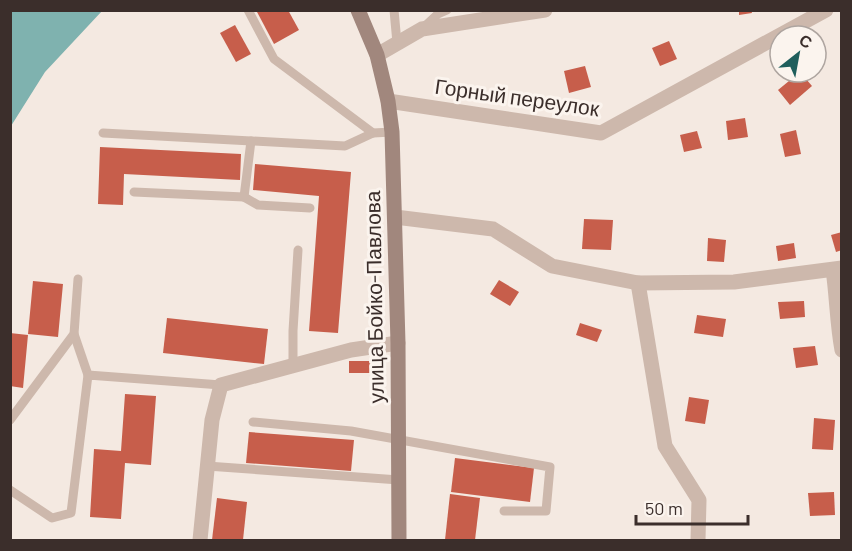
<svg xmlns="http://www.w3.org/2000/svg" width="852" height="551" viewBox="0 0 852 551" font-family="Barlow,sans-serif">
	<rect width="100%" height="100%" fill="#f4e9e1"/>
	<polygon fill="#7fb2af" points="11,10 102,11 45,72 11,126"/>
	<g fill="#c75e4b">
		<polygon points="256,10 288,10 299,30 274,44"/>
		<polygon points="739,10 751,10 752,13 739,15"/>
		<polygon points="235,25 251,54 236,62 220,33"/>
		<polygon points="669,41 677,59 660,66 652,48"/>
		<polygon points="585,66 591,87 569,93 564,71"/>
		<polygon points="800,72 812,86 790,105 778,90"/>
		<polygon points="745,118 748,137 728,140 726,121"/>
		<polygon points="796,130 801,154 785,157 780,134"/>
		<polygon points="697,131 702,148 684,152 680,135"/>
		<polygon points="100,147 241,154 240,180 124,174 123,205 98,204"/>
		<polygon points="255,164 351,172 338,333 309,331 319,196 253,190"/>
		<polygon points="584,219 613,220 611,250 582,249"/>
		<polygon points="842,232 842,250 836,252 831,235"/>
		<polygon points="708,238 726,240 724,262 707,261"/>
		<polygon points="794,243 796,258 778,261 776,246"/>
		<polygon points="499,280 519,292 510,306 490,294"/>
		<polygon points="33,281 63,284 58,337 28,334"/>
		<polygon points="804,301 805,317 780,319 778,302"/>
		<polygon points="697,315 726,319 723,337 694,333"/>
		<polygon points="167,318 268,329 264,364 163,353"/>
		<polygon points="580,323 602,330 597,342 576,335"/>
		<polygon points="10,333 28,335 23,388 10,386"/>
		<polygon points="815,346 818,365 796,368 793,348"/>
		<rect x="349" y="361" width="26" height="12"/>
		<polygon points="125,394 156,396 151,465 125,463 121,519 90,517 94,449 121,451"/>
		<polygon points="689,397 709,400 705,424 685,421"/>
		<polygon points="814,418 835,420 833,450 812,449"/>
		<polygon points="249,432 354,440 351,471 246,463"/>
		<polygon points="455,458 534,468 530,502 451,492"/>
		<polygon points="834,492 835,515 810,516 808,493"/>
		<polygon points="450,494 480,498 475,540 445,540"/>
		<polygon points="217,498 247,502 243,540 212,540"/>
	</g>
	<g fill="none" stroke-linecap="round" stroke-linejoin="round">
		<g stroke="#cdb8ac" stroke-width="9">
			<polyline points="248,10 274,59 373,133 392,132"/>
			<polyline points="394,10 397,43"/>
			<polyline points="424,27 438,14 447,10"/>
			<polyline points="103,133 345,146 373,133"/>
			<polyline points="134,192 244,197 251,141"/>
			<polyline points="244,197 258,205 310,208"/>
			<polyline points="74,334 88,375"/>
			<polyline points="293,366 293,331 298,250"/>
			<polyline points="10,420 74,334 78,279"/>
			<polyline points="253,422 351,431 550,467 546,511 504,511"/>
			<polyline points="207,466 399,480"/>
			<polyline points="10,490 52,518 71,513 88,375 221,385"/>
		</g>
		<g stroke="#cdb8ac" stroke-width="15">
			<polyline points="377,55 422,29 545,10"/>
			<polyline points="388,101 601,133 826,10"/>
			<polyline points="395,217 493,229 552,266 638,283 734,282 842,268"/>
			<path d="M833,270C837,297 837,324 842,350"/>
			<polyline points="638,283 665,446 699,500 698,540"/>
			<polyline points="200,540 212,420 221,385 351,350 398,343"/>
		</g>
		<polyline stroke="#a1877d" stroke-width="15" points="358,10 377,55 388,101 392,132 398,343 399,540"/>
	</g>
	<g text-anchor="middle" stroke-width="6" stroke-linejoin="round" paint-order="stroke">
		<g font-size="21" fill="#3b2e2b" stroke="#fbf4ee">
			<text transform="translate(517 98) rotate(8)" y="7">Горный переулок</text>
			<text transform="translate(375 297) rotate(-91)" y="7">улица Бойко-Павлова</text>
		</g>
	</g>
	<rect width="852" height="551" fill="none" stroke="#3b2e2b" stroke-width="24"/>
	<g transform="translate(798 54) rotate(31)"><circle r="28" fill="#fbf4ee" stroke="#aea5a0" stroke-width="1.5"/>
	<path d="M0-4.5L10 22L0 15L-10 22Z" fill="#1f5e5c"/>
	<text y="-9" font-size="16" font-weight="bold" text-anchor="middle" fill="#3b2e2b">С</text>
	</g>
	<path d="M636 515v9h112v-9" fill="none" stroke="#3b2e2b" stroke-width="3"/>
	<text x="645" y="515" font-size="18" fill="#3b2e2b" stroke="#fbf4ee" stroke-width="4.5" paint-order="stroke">50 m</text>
</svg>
